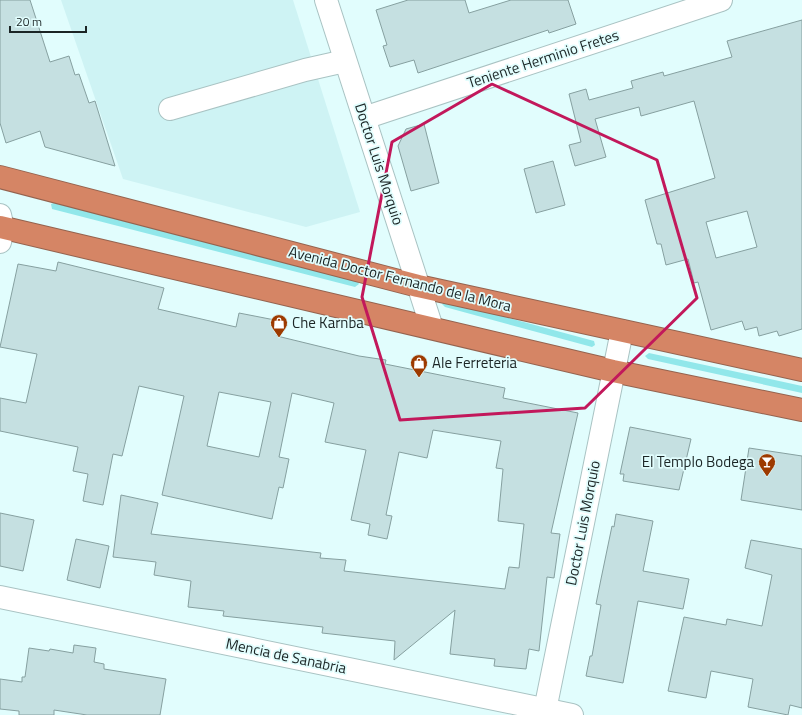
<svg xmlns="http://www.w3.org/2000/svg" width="802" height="715" viewBox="0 0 802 715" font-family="'Titillium Web',sans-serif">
	<rect width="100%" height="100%" fill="#e1fdfd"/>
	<polygon fill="#cef3f4" points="61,0 293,0 360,212 306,227 123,179"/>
	<g fill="#91e7ea">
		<polygon points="54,203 357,280 359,284 355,287 52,209 51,204"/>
		<polygon points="446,301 594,341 595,345 592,347 445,307 442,304"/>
		<polygon points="649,353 802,386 802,393 648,359 645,356"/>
	</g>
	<g fill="#c5e0e1" stroke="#86a0a0" fill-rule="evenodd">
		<polygon points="0,0 30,0 50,62 69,56 75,75 79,74 89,103 95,101 115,166 45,147 40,131 6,143 0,123"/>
		<polygon points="408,0 465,0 469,13 511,0 568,0 576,24 549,33 548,30 418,73 414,60 390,67 383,46 387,45 376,10"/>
		<path d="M802,20V329L779,336L777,331L759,336L757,327L745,330L742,321L711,330L698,282L694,283L688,259L666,265L661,244H657L645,200L715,178L694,101L641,116L639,107L595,119L606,157L575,166L569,145L581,142L569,94L586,89L589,100L633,88L631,81L663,72L664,76L732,57L727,41ZM747,211L757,247L716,258L706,222Z"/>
		<polygon points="424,124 439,183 411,191 398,146 406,129"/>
		<polygon points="553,161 565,205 536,213 524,169"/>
		<path d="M58,262L164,288L158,309L236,327L239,313L280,321L277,336L359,356L386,360L385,364L505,388L503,398L578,413L551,533L560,534L554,578L547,577L539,651L529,649L526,669L494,666L495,659L450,654L455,610L394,660L395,641L322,633L323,627L223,616L224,611L188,607L191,581L154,575L156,562L113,557L121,495L158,503L151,534L321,553L320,558L346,560L344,571L505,589L509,567L519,568L524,524L498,521L503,469L496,468L501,441L433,430L427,458L399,452L386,515L392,516L387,539L368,535L370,524L351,520L366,450L325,442L334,403L292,393L279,457L289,459L283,488L279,487L272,519L162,495L184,396L139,386L122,456L113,454L103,505L83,501L88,474L73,471L78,447L0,431V398L26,403L37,354L0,347L18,264L56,271ZM219,392L271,402L259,457L207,446Z"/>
		<polygon points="630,427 691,439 679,490 623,481 624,474 620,474"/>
		<polygon points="749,448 802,456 802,510 741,500"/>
		<polygon points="0,513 34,520 23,571 0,566"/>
		<polygon points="616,514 653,521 643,571 689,579 683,609 638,601 623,683 586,676 590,656 592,656 601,605 596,604 601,579 612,526 614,527"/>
		<polygon points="76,539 109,546 100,588 67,580"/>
		<polygon points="751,540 802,549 802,708 790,705 788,715 748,707 753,679 711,671 706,698 668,691 684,617 726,625 727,619 762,626 772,575 745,568"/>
		<polygon points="74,645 96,648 94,662 104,664 104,669 166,679 160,715 87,715 54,710 54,715 19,715 19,711 0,709 0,679 22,682 22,677 25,677 29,648 49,651 50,649 73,653"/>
	</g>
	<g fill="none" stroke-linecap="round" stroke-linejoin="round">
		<g stroke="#a9c3c3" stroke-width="24">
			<g id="minor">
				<polyline points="326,0 432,328"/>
				<polyline points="170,109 305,70 345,61"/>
				<polyline points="364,118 721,0"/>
				<polyline points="0,215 3,228 0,242"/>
				<polyline points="0,597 572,715"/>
				<polyline points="544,715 622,331"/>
			</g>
		</g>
		<g stroke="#94634f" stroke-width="24">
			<g id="highway">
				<polyline points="0,177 418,286 802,370"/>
				<polyline points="0,227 613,371 802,410"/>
			</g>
		</g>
		<use href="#minor" stroke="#fff" stroke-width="22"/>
		<use href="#highway" stroke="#d58565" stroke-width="22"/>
	</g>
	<path fill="none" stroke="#c2185b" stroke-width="3" stroke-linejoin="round" d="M492,84L657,160L697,298L585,408L400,420L362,297L392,142Z"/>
	<defs>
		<g id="shop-pin" transform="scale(0.9)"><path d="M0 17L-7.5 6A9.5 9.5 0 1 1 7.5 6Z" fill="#9d3a00" stroke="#e1fdfd"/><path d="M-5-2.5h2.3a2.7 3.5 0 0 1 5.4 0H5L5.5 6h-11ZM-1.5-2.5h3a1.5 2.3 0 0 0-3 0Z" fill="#fff"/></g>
		<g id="bar-pin" transform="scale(0.9)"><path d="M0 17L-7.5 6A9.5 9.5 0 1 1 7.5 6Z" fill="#9d3a00" stroke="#e1fdfd"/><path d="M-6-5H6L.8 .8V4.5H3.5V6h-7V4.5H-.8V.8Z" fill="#fff"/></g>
	</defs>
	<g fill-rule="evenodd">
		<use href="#shop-pin" x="279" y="323"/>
		<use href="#shop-pin" x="419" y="363"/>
		<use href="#bar-pin" x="767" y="462"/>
	</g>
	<g text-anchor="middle" stroke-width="3.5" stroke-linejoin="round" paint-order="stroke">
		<g font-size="15" fill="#1b2525" stroke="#e1fdfd">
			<text transform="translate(543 59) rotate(-18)" y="5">Teniente Herminio Fretes</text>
			<text transform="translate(379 164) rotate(72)" y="5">Doctor Luis Morquio</text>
			<text transform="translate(400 279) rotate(14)" y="5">Avenida Doctor Fernando de la Mora</text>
			<text transform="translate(583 523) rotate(-79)" y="5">Doctor Luis Morquio</text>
			<text transform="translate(286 656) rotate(12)" y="5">Mencia de Sanabria</text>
		</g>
		<g font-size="15" fill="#1b2525" stroke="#e1fdfd" text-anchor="start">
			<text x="292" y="328">Che Karnba</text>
			<text x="432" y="368">Ale Ferreteria</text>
			<text x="754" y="467" text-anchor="end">El Templo Bodega</text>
		</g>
	</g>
	<path d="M10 26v6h76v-6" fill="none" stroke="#1b2525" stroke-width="2"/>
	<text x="16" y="26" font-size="12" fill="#1b2525" stroke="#e1fdfd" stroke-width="3" paint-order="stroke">20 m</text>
</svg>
